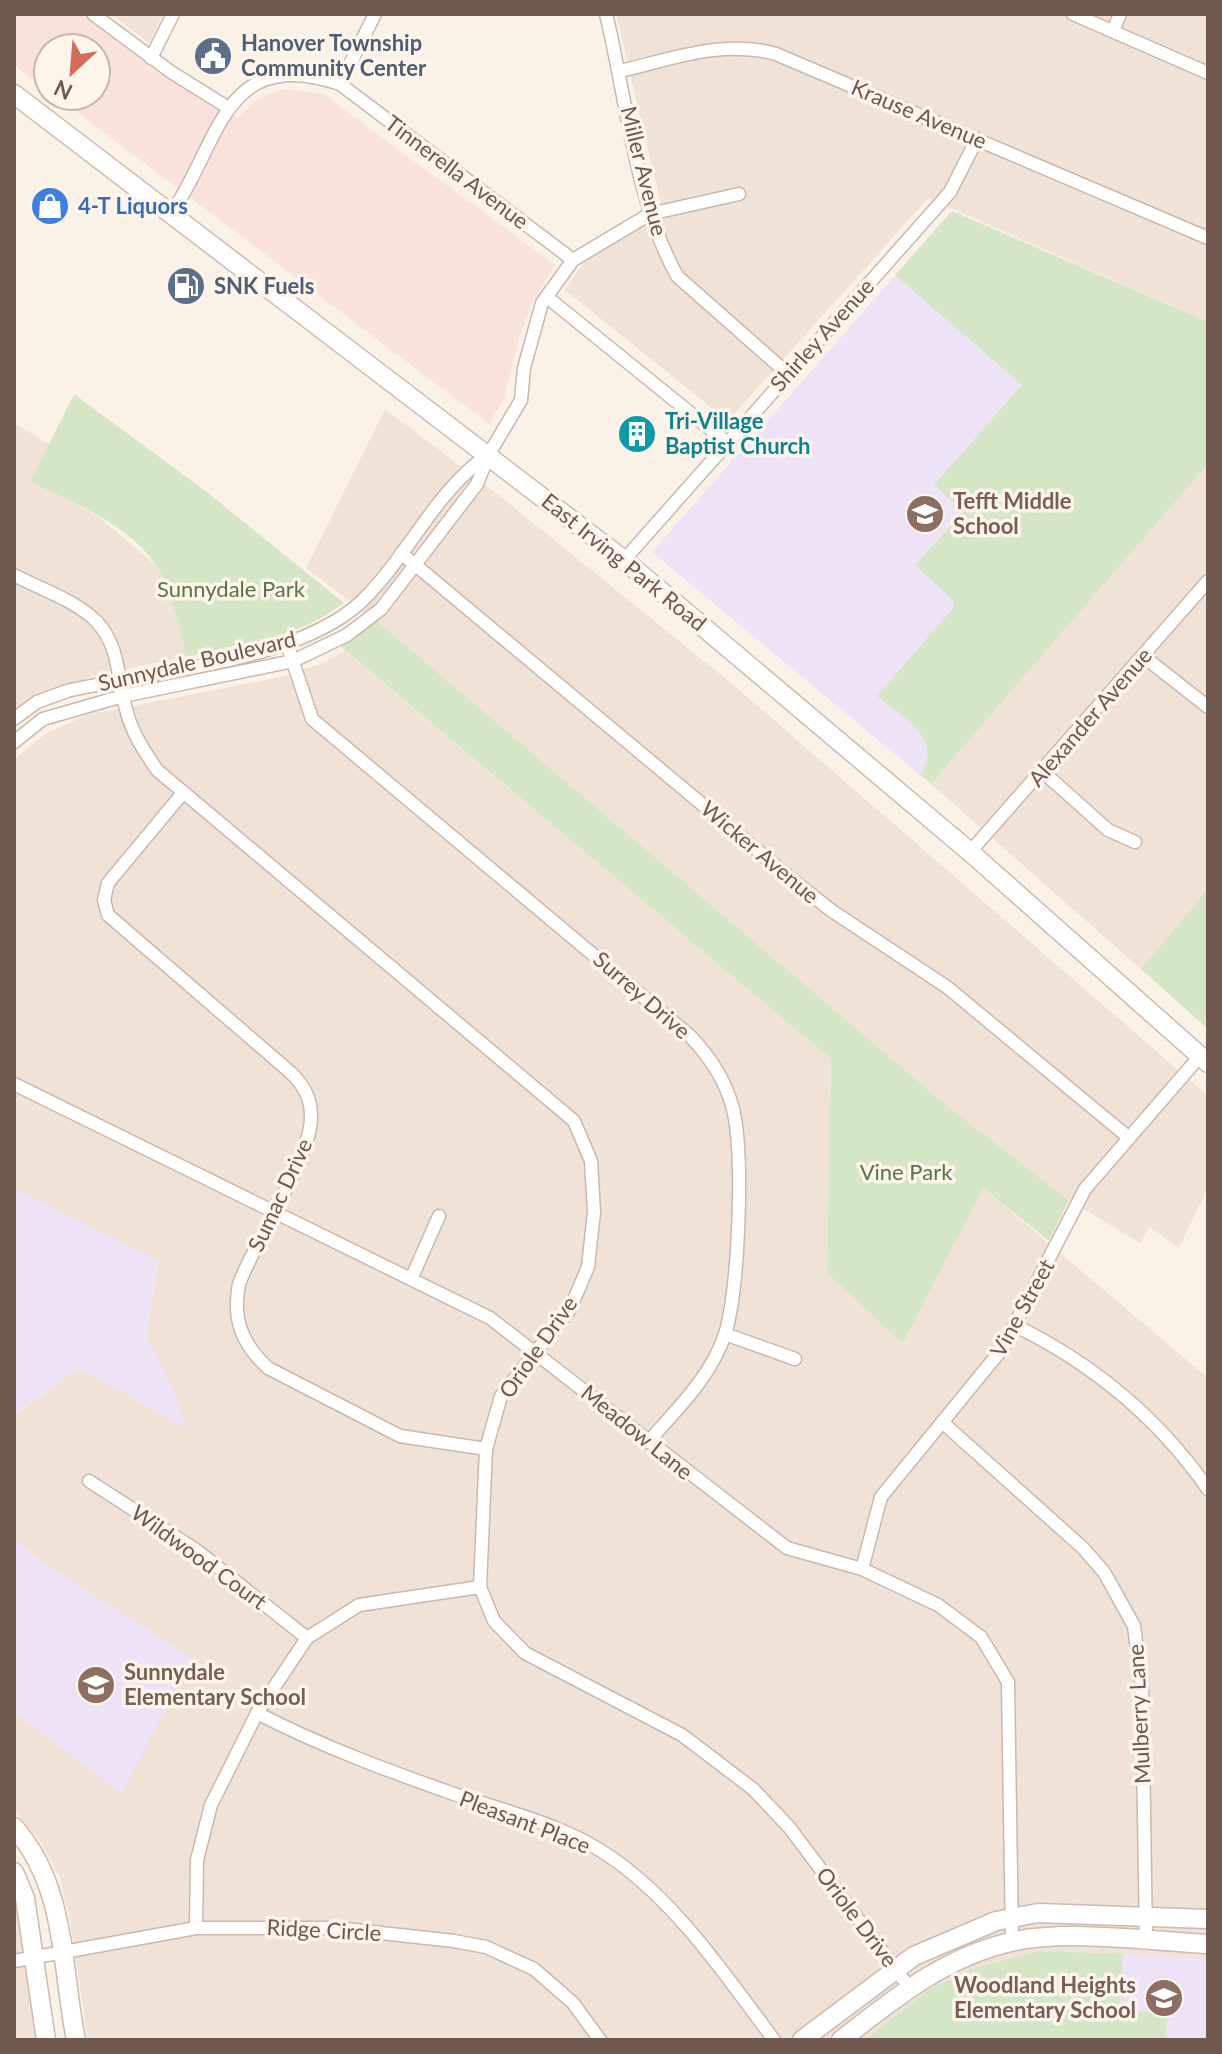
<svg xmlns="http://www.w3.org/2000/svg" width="1222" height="2054" viewBox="0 0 1222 2054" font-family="Lato,sans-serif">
	<rect width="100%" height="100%" fill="#faf1e7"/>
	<g fill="#f0e2d6">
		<polygon points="111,14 163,14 149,43"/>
		<polygon points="616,14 1208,14 1208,322 928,198 728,421 565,290 585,260 623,238 662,208"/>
		<polygon points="385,409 496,493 731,683 1208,1096 1208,1187 1179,1248 1150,1227 1140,1243 1069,1200 951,1109 377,621 306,568"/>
		<polygon points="14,423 49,444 31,482 99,517 156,566 171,597 187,657 107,672 35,695 14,713"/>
		<polygon points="1208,464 1208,889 1141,969 931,784"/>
		<polygon points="345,651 831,1059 827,1273 903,1344 983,1188 1208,1378 1208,1959 1038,1951 971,1969 931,1988 864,2040 88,2040 70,1920 60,1878 38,1838 14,1811 14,1712 122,1793 37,1558 14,1538 14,1416 79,1368 186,1428 169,1380 146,1335 159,1261 14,1188 14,760 44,735 86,715 281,677 320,664"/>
		<polygon points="14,1886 42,2040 14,2040"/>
	</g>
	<polygon fill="#f9e2dc" points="14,14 81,14 158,73 238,118 259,98 284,89 323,94 555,265 533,302 520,335 503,401 489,424 56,96 96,96 96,48 48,48 48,90 14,65"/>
	<g fill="#eee3f6">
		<polygon points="952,211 1208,322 1208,464 931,784 652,552"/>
		<polygon points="14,1188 159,1261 146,1335 169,1380 187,1429 79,1368 14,1415"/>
		<polygon points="14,1538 37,1558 192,1658 122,1794 14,1712"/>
		<polygon points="1123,1954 1208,1959 1208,2040 1166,2040 1167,2014 1120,2010"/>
	</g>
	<g fill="#d5e6c7">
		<path d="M952,211L1208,322V464L931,784L920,774C945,739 902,717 877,696L954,607L953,600L915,565L964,511L934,485L1022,385L895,275Z"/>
		<path d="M74,394L208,493L344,603C295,639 245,646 187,657C179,627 173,596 158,569C134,526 72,503 30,482Z"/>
		<polygon points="377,621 951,1109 1069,1200 1049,1241 983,1188 903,1344 827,1273 831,1059 341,647"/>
		<polygon points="1208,889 1208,1029 1141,969"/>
		<polygon points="1038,1951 1123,1954 1120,2009 1167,2014 1166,2040 864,2040 931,1988 971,1969"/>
	</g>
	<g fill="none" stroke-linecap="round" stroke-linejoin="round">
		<g stroke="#cab8ae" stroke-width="15">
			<g id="street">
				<polyline points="93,14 171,72 227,107"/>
				<path d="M606,14C627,100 634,197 677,276L787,373"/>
				<polyline points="1073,14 1208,73"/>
				<polyline points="1113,31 1120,14"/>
				<polyline points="151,58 173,14"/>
				<path d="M620,71C672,59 723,39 776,54L1208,238"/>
				<polyline points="340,84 573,260"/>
				<path d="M172,212C221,141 223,45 340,84L375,14"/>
				<polyline points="547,297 726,442"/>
				<polyline points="401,553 794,881 832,911 947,987 1128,1137"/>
				<polyline points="624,560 950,192 977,139"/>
				<path d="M14,575C40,589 75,600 96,621C120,646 117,677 126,709C131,731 144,751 157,770L574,1121L591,1161L594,1212L588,1267L570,1309L501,1396L486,1449L480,1587L494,1621L525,1653L682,1735L753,1789L789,1827L909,1987"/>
				<path d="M287,644L312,719L690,1036C710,1057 726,1081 733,1109C744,1154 739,1290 725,1334C711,1377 677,1409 648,1442"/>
				<polyline points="1143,656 1208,707"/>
				<path d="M14,719L37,702L67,691C153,671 298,662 362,601C409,555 435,491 489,454"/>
				<polyline points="14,742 43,719 123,696 293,661 347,635 381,609 477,484 489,454 521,400 524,368 542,303 573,260 650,214 739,194"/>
				<polyline points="1042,771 1108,830 1135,842"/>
				<path d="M182,794L108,883L104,900L108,915L290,1072C302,1083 311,1098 311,1115C313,1155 255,1240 239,1284C232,1319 242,1344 268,1368L400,1436L486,1449"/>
				<polyline points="970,852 1208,581"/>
				<polyline points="14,1084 490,1318 787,1548 862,1569 938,1605 981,1637 1008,1682 1012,1942"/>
				<polyline points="412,1277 439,1216"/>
				<path d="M1016,1326C1093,1364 1159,1419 1208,1489"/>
				<polyline points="725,1334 795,1359"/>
				<polyline points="942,1422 1083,1548 1104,1572 1134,1626 1142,1688 1146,1940"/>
				<polyline points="89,1481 196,1550 307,1638"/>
				<polyline points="862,1569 881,1497 1002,1349 1085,1189 1200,1056"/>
				<path d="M257,1713C321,1746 386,1770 454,1794C507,1812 566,1825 612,1858C678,1904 726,1976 774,2040"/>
				<polyline points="196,1928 197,1860 211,1805 257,1713 307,1638 359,1605 480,1587"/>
				<polyline points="14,1961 196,1928 336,1928 454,1941 486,1947 534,1969 573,2003 600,2040"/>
			</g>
		</g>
		<g stroke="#cebaaf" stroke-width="21">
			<g id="secondary">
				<polyline points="14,94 624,560 970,852 1208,1063"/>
				<path d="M14,1827C67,1887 61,1966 76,2040"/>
				<polyline points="14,1872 25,1898 46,2040"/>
				<polyline points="802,2040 914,1956 996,1921 1038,1913 1208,1919"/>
				<path d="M841,2040C894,1999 944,1957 1011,1942C1065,1929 1151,1941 1208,1944"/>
			</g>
		</g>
		<use href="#street" stroke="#fff" stroke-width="12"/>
		<use href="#secondary" stroke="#fff" stroke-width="18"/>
	</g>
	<defs>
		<g id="civic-disc" transform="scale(2)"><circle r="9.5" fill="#5c6f8a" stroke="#fdf5ec"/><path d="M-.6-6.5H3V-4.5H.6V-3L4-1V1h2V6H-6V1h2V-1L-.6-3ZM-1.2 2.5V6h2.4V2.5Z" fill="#fff"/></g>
		<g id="shop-disc" transform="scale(2)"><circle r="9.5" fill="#3f7fe0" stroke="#fdf5ec"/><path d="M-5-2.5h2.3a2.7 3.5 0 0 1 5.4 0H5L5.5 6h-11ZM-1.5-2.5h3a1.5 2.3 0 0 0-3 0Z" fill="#fff"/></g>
		<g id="fuel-disc" transform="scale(2)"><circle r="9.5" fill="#5c6f8a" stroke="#fdf5ec"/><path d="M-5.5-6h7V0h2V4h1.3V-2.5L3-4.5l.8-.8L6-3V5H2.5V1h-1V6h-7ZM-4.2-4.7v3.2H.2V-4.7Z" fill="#fff"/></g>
		<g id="building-disc" transform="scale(2)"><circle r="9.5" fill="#0f9aa8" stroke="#fdf5ec"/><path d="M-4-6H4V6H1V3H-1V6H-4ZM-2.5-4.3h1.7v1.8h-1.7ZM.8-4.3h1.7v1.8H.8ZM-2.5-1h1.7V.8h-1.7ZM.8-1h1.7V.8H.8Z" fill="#fff"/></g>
		<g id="school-disc" transform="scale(2)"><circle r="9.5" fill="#8d6e63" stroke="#fdf5ec"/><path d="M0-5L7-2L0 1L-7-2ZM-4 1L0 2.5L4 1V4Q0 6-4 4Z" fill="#fff"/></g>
	</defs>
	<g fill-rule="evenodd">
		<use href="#civic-disc" x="213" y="56"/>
		<use href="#shop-disc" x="50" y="206"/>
		<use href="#fuel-disc" x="186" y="286"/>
		<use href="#building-disc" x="637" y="434"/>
		<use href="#school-disc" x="925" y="514"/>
		<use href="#school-disc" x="96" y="1685"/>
		<use href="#school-disc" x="1164" y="1998"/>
	</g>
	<g text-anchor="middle" stroke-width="7" stroke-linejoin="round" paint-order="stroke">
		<g font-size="22" font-weight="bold" fill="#4e5e75" stroke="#fdf5ec" text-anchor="start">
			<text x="241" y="51">Hanover Township<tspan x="241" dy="25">Community Center</tspan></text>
			<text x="214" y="294">SNK Fuels</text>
		</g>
		<g font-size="22" fill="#70584e" stroke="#fdf5ec">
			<text transform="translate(919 114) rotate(23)" y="8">Krause Avenue</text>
			<text transform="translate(644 171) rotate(76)" y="8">Miller Avenue</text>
			<text transform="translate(457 172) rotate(37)" y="8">Tinnerella Avenue</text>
			<text transform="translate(822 335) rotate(-48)" y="8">Shirley Avenue</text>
			<text transform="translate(624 562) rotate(39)" y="8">East Irving Park Road</text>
			<text transform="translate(197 661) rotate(-13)" y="8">Sunnydale Boulevard</text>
			<text transform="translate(1090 717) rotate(-49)" y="8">Alexander Avenue</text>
			<text transform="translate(760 852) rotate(40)" y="8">Wicker Avenue</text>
			<text transform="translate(642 995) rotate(41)" y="8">Surrey Drive</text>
			<text transform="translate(280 1195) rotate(-65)" y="8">Sumac Drive</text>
			<text transform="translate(1022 1308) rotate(-61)" y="8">Vine Street</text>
			<text transform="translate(538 1347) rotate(-55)" y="8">Oriole Drive</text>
			<text transform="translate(637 1432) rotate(39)" y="8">Meadow Lane</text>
			<text transform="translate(199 1557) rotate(36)" y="8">Wildwood Court</text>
			<text transform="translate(1139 1714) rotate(-93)" y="8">Mulberry Lane</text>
			<text transform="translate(525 1822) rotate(21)" y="8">Pleasant Place</text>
			<text transform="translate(857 1917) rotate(53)" y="8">Oriole Drive</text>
			<text transform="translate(324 1930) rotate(3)" y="8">Ridge Circle</text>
		</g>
		<g font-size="22" font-weight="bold" fill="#366cbe" stroke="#fdf5ec" text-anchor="start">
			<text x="78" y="214">4-T Liquors</text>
		</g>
		<g font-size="22" font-weight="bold" fill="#0d838f" stroke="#fdf5ec" text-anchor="start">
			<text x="665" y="429">Tri-Village<tspan x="665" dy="25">Baptist Church</tspan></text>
		</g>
		<g font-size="22" font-weight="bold" fill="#785e54" stroke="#fdf5ec" text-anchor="start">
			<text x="953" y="509">Tefft Middle<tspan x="953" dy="25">School</tspan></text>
			<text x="124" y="1680">Sunnydale<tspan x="124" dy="25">Elementary School</tspan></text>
			<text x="1136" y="1993" text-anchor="end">Woodland Heights<tspan x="1136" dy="25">Elementary School</tspan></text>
		</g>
		<g font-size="22" fill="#587548" stroke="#fdf5ec">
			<text x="231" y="597">Sunnydale Park</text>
			<text x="906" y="1180">Vine Park</text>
		</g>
	</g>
	<rect width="1222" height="2054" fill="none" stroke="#70584e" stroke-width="32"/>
	<g transform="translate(72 72) rotate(206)"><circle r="38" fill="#fdf5ec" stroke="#c5b6ad" stroke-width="2"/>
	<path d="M0-6L14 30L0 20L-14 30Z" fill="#d56c5a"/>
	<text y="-12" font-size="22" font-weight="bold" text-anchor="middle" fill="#70584e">N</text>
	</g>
</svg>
